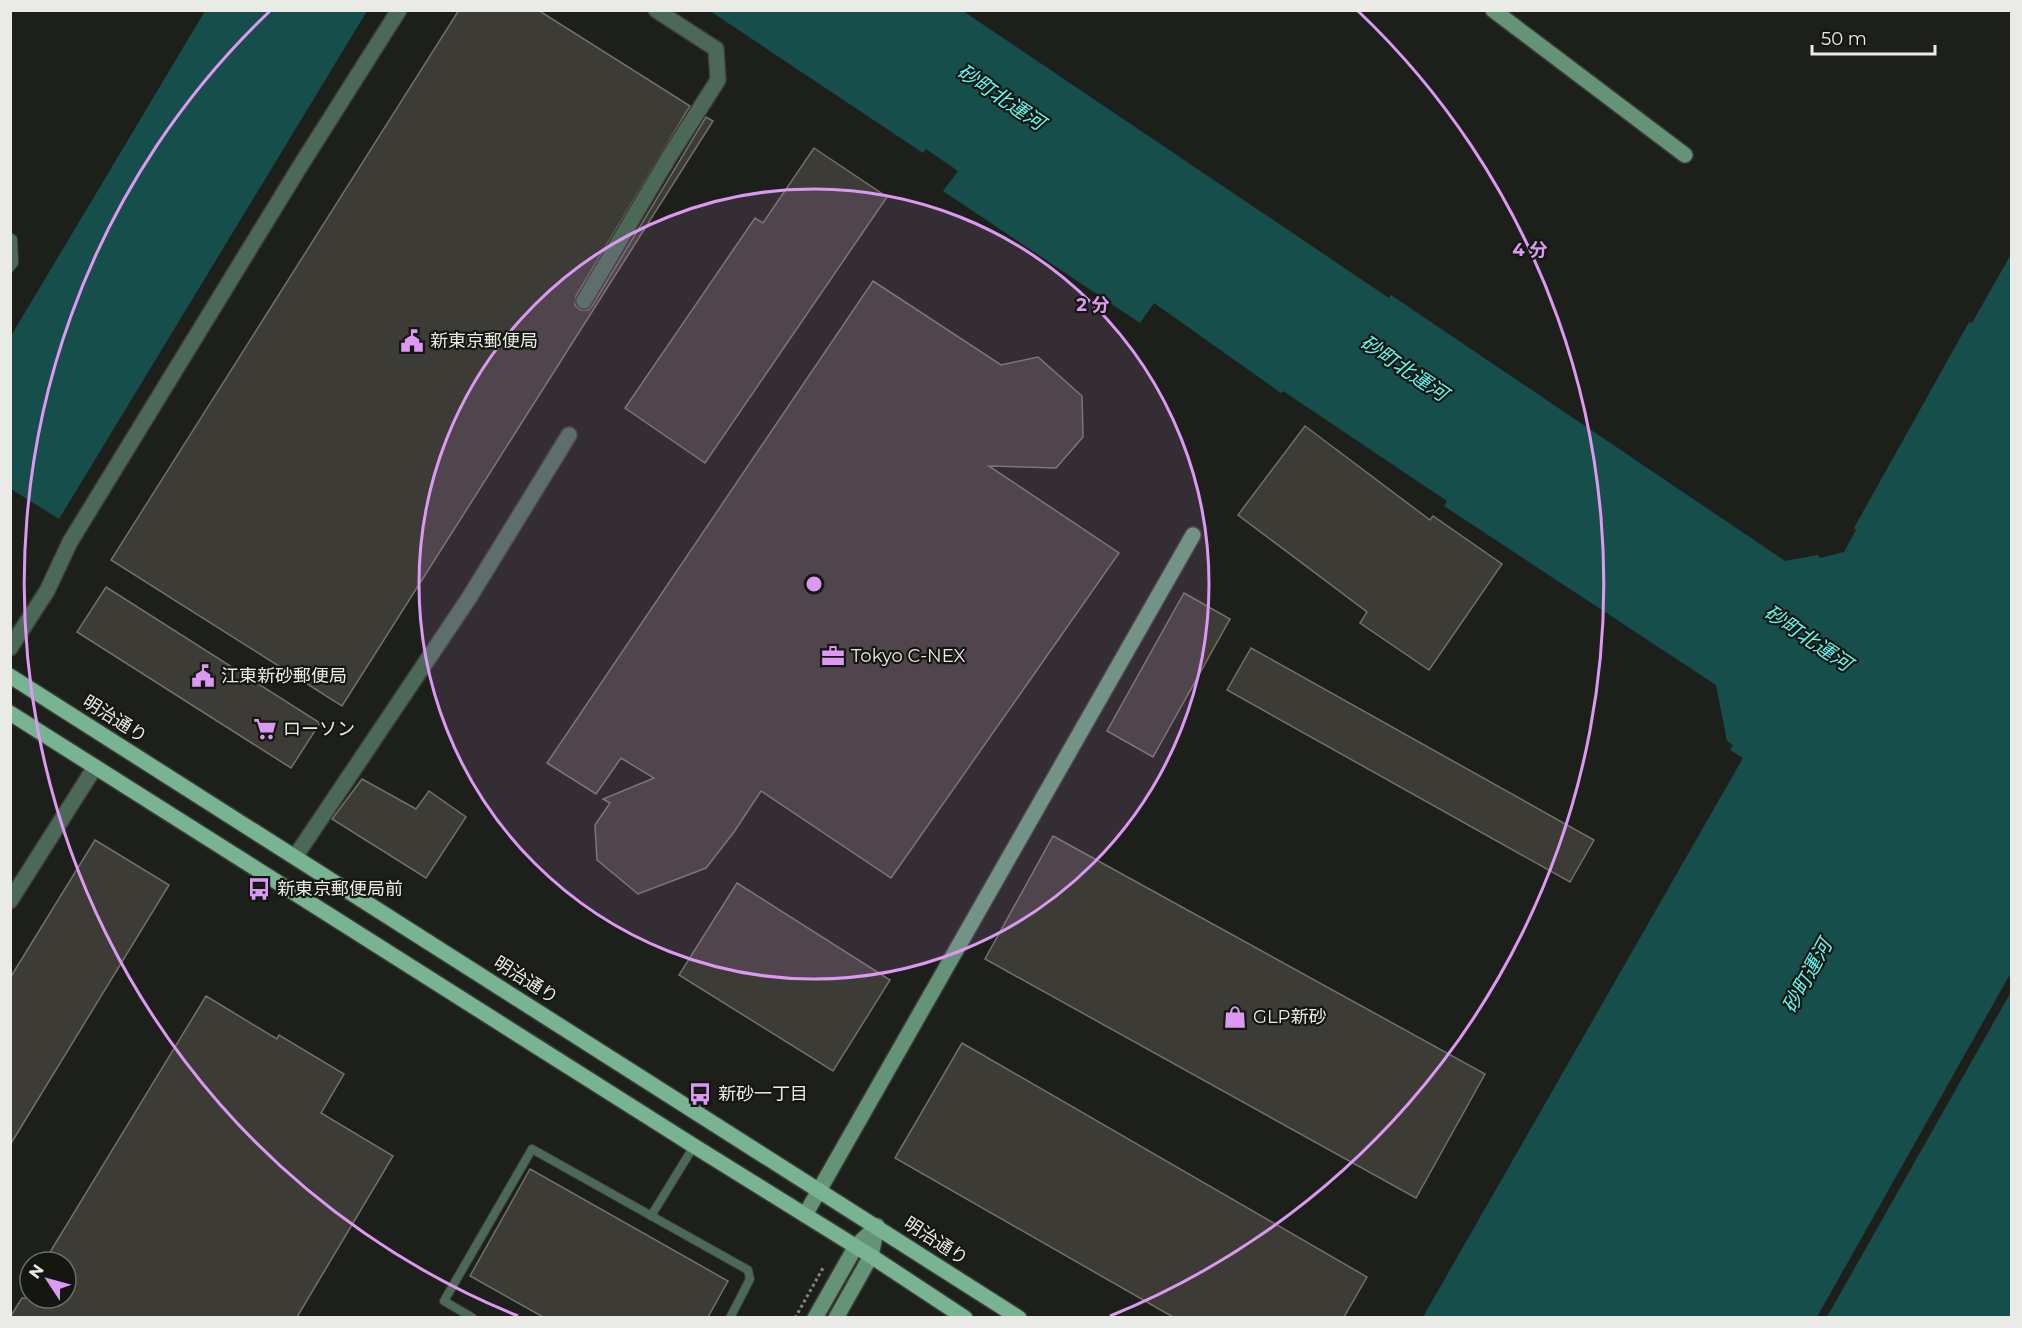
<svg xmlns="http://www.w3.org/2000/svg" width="2022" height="1328" viewBox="0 0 2022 1328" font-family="Montserrat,'Noto Sans JP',sans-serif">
	<rect width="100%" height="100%" fill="#1d201a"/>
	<g fill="#164e4c">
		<polygon points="205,11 367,11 59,519 11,489 11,336"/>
		<polygon points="710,11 963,11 1389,298 1391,295 1785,561 1818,555 1820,558 1844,552 1856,530 1854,528 1969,322 1972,323 2010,256 2011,257 2011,1317 1423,1317 1743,758 1730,750 1733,745 1727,741 1716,685 1444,506 1447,501 1283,391 1281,393 1154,303 1140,323 943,191 958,171 926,149 923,153"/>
	</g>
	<polygon fill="#1d201a" points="2009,976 2011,977 2011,992 1827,1317 1817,1317"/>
	<g fill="#3d3b35" stroke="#737069" stroke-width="1.5">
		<polygon points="459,10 538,10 690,106 576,296 575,305 580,310 588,310 592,306 706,117 713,121 342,706 111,560"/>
		<polygon points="814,148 887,197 705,463 625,408 755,218 763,223"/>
		<polygon points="873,281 1001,365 1038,357 1082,396 1083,437 1056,468 989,466 1119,553 891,878 761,791 734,832 706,868 638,894 597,860 595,825 610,803 603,799 654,778 621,758 596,794 547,763"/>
		<polygon points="1305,426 1430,520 1433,516 1502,564 1429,670 1360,623 1367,612 1238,515"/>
		<polygon points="106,587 320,723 291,768 77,632"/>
		<polygon points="1184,593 1230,619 1153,757 1107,731"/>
		<polygon points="1251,648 1594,840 1570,882 1227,690"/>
		<polygon points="362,779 416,809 429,791 466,817 426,878 332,819"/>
		<polygon points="1053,836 1485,1074 1416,1198 985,959"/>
		<polygon points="95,840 169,885 10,1145 10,978"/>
		<polygon points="737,883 890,980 833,1071 679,975"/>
		<polygon points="206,996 277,1039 279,1035 344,1074 321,1113 393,1156 297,1317 10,1317 22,1298 66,1298 66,1262 44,1262"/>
		<polygon points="962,1043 1367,1277 1344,1317 1173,1317 895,1158"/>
		<polygon points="530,1169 728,1281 708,1317 543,1317 470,1276"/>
	</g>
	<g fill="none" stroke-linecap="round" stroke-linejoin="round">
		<g stroke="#3a3c37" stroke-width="10">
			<g id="lane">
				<polyline points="10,237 13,239 14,263 10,268"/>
				<polyline points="651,1216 694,1146"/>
				<polyline points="473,1318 444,1301 532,1149 748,1270 750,1279 730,1318"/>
			</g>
		</g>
		<g stroke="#3a3c37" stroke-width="18">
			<g id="street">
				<polyline points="584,301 669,157 718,80 716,49 656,10"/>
				<polyline points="10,648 47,591 70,542 299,168 399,10"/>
				<polyline points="295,857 469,598 569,435"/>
				<polyline points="10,901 95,767"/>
			</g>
		</g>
		<g stroke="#3a3c37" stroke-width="18">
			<g id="secondary">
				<polyline points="1493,10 1685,155"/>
				<polyline points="805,1215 1193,535"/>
				<polyline points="815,1318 856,1246 877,1226"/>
				<polyline points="836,1318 871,1256 877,1226"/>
			</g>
		</g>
		<g stroke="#3a3c37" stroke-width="18">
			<g id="primary">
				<polyline points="10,676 1019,1318"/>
				<polyline points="10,713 694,1146 871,1256 965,1318"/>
			</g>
		</g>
		<polyline stroke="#848681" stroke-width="3" stroke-dasharray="3 3" stroke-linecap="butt" points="795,1318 823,1268"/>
		<use href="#lane" stroke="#4c6958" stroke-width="8"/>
		<use href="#street" stroke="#4c6958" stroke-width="15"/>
		<use href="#secondary" stroke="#659378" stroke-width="15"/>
		<use href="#primary" stroke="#78b491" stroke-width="15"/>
	</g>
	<circle cx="814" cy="584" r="395" fill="#dd98f3" fill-opacity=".12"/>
	<g fill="none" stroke="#dd98f3" stroke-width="3">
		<circle cx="814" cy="584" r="395"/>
		<path d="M518 1316A790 790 0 0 1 270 11M1358 11A790 790 0 0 1 1110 1316"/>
	</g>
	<defs>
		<g id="civic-bare" transform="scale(1.8)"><path d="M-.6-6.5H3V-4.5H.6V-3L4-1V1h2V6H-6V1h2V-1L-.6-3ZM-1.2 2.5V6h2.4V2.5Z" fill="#dd98f3" stroke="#141711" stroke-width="2.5" paint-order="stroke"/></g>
		<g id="office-bare" transform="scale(1.8)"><path d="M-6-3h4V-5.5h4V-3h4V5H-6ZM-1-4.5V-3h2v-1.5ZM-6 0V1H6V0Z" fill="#dd98f3" stroke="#141711" stroke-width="2.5" paint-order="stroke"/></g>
		<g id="supermarket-bare" transform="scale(1.8)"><path d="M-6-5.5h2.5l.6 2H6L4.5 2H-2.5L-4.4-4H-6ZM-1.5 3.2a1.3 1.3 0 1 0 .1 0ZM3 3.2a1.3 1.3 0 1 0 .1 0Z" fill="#dd98f3" stroke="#141711" stroke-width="2.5" paint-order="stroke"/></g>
		<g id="bus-bare" transform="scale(1.8)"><path d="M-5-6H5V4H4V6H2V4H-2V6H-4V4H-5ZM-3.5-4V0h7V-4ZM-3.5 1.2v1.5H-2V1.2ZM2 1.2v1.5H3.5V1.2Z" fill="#dd98f3" stroke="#141711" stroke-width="2.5" paint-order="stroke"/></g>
		<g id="shop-bare" transform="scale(1.8)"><path d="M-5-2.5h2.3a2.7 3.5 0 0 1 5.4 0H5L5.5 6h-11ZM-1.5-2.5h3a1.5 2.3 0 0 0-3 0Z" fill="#dd98f3" stroke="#141711" stroke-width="2.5" paint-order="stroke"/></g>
	</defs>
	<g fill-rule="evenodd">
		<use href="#civic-bare" x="412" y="341"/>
		<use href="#office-bare" x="833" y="656"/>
		<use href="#civic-bare" x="203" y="676"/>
		<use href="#supermarket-bare" x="265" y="729"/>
		<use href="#bus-bare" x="259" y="889"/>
		<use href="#shop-bare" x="1235" y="1017"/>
		<use href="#bus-bare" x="700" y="1094"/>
	</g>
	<g text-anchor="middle" stroke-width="4.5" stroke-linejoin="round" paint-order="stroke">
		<g font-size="18" fill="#eaebe7" stroke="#141711" text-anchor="start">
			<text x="430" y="347">新東京郵便局</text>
			<text x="851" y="662">Tokyo C-NEX</text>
			<text x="221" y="682">江東新砂郵便局</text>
			<text x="283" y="735">ローソン</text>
			<text x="277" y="895">新東京郵便局前</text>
			<text x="1253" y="1023">GLP新砂</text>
			<text x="718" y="1100">新砂一丁目</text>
		</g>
		<g font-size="18" fill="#eaebe7" stroke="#141711">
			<text transform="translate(115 719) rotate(32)" y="6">明治通り</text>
			<text transform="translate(526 980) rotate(32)" y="6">明治通り</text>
			<text transform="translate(936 1241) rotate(33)" y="6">明治通り</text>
		</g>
		<g font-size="20" font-style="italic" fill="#64f6f0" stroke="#141711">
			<text transform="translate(1001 97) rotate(34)" y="7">砂町北運河</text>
			<text transform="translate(1404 368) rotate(34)" y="7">砂町北運河</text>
			<text transform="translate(1808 638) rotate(34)" y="7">砂町北運河</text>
			<text transform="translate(1807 976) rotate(-61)" y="7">砂町運河</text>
		</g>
	</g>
	<circle cx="814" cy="584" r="9" fill="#dd98f3" stroke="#141711" stroke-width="3"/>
	<g font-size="18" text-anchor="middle" font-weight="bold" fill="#dd98f3" stroke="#141711" stroke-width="4.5" stroke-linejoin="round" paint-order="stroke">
		<text x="1530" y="256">4 分</text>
		<text x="1093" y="311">2 分</text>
	</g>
	<rect width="2022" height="1328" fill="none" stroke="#eaebe7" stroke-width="24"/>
	<g transform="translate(48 1280) rotate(306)"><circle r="28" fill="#141711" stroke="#6a6c67" stroke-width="1.5"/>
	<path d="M0-4.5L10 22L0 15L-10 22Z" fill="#dd98f3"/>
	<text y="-9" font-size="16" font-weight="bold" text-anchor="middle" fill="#eaebe7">N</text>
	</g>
	<path d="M1812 45v9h123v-9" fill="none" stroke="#eaebe7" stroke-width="3"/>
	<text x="1821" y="45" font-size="18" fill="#eaebe7" stroke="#141711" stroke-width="4.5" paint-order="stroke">50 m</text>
</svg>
